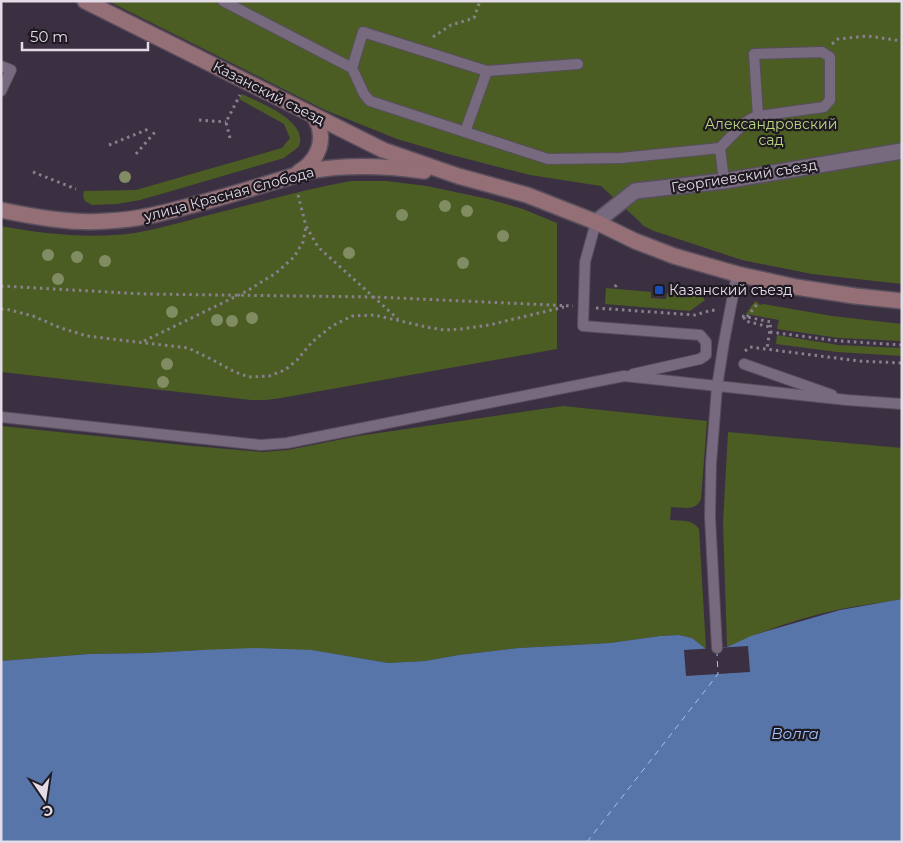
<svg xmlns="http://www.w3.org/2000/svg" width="903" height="843" viewBox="0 0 903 843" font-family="Montserrat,sans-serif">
	<rect width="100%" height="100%" fill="#3b3041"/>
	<g fill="#4b5d22">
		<polygon points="108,1 902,1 902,284 812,274 742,260 654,231 642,225 641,223 601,186 530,175 448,154 397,139 325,110"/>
		<path d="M242,94C258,102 309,121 299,146C298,148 287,155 284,158L168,192L140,200L117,204L92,205L85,201L83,196L84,191L136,190L282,148L290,138L284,124L239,99Z"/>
		<path d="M351,181H386L427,186L488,199L523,209L557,223V349L281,398L266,400H251L1,372V226C41,234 94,239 135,233C158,229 182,222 205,216C254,204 302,190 351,181Z"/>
		<polygon points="606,288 651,292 651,298 666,299 667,293 701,295 705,300 690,311 605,304"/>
		<polygon points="756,301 760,305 763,304 832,316 902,324 902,341 839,338 777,329 779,320 746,314 752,305"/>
		<polygon points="777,335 838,345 902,348 902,356 837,352 776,344"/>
		<path d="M563,406L707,421L701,499C696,512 683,507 671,507L670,520C681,521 692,519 699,529L706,649L692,638L679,635L660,636L610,643L519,648L459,655L425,661L388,663L312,650H201L149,653L89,654L1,661V426L193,446L263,452L288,450L358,436Z"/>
		<path d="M728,432L902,448V599C881,603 861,605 841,609C803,617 763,630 727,647L723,523Z"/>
	</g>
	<polygon fill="#5775a9" points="902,599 902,842 1,842 1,661 89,654 149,653 201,650 255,648 312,650 388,663 425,661 459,655 519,648 610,643 660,636 679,635 692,638 706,649 717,648 727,647 751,636 767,631 840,610"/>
	<polygon fill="#3b3041" points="748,646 750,672 686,676 684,650"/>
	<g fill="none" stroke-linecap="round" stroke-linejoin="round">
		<polyline stroke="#9ec2ff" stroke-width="1" stroke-dasharray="6 5" stroke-linecap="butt" points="587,842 718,674 717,653"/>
		<g stroke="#584e5d" stroke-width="12">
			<g id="lane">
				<polyline points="223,1 352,68 364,94 370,101 548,159 621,158 720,148 724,181"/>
				<polyline points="1,66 11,70 1,91"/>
				<polyline points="352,68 363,32 487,71 465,132"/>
				<polyline points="487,71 578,64"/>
				<path d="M720,148C729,139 746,118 758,116L824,107L830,100V57L822,52L754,54L758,116"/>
				<polyline points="596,222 585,262 583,326 700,335 706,342 706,355 700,359 633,374"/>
				<polyline points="744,364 832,395"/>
				<polyline points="1,417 261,445 287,443 624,376 847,400 902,404"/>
				<polyline points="717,648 710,517 711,464 717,387 724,342 737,274"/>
			</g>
		</g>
		<g stroke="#584e5d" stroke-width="18">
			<polyline id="street" points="596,222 635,191 724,181 902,151"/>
		</g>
		<g stroke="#584e5d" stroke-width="18">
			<g id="secondary">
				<polyline points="85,1 383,150 458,176 527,195 596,222 635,241 674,256 737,274 796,287 855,296 902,301"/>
				<path d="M299,172C314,163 323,148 320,131C320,126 316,120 314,116"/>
				<path d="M1,210C35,217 73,224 107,221C138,220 167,212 197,204C235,194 272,182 310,171C347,164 387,166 424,171"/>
			</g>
		</g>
		<g stroke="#89808e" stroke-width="3" stroke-dasharray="2.5 4" stroke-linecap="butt">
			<polyline points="433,37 451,25 474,18 480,1"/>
			<polyline points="832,44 838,39 868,36 902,41"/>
			<polyline points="199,120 226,122"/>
			<polyline points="230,138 226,122 240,95"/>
			<polyline points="109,145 151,128"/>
			<polyline points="136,154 155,132"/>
			<polyline points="33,172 76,189"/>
			<polyline points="298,195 306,226 318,247 398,319"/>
			<polyline points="1,286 144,294 375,297 573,306"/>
			<polyline points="615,287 617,284"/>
			<polyline points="596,308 695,315 712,310 717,311"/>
			<polyline points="1,309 6,309 33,316 61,328 87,336 188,348 209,358 235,372 249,377 269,376 285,370 297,360 312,342 332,326 352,316 374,315 431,328 445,330 461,329 489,325 564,307"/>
			<polyline points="742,316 771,322 767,349"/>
			<polyline points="744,317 745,321 770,327"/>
			<polyline points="747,317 758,303"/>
			<polyline points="770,332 839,341 902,345"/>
			<polyline points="144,341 247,291 276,273 294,257 303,242 306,226"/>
			<polyline points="745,351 750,347 859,361 902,363"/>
		</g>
		<use href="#lane" stroke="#776a7e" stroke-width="10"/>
		<use href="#street" stroke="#776a7e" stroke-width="15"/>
		<use href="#secondary" stroke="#946f76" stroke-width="15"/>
	</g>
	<g fill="#818c63">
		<circle cx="125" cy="177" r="6"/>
		<circle cx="445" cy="206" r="6"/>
		<circle cx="467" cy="211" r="6"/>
		<circle cx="402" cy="215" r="6"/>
		<circle cx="503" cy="236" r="6"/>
		<circle cx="349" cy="253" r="6"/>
		<circle cx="48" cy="255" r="6"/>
		<circle cx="77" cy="257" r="6"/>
		<circle cx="105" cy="261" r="6"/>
		<circle cx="463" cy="263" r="6"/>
		<circle cx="58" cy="279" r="6"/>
		<circle cx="172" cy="312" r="6"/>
		<circle cx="252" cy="318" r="6"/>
		<circle cx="217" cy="320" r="6"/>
		<circle cx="232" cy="321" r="6"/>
		<circle cx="167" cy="364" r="6"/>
		<circle cx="163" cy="382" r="6"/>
	</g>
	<rect fill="#1a4fb4" stroke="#1f1a22" stroke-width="2" x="654" y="285" width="10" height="10" rx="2.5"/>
	<g text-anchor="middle" stroke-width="4.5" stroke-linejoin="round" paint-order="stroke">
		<g font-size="14" fill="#e3dce7" stroke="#1f1a22">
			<text transform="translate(269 93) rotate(27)" y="5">Казанский съезд</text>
			<text transform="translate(744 176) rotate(-9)" y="5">Георгиевский съезд</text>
			<text transform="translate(229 194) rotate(-15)" y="5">улица Красная Слобода</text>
		</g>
		<g font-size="14" fill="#bad77e" stroke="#1f1a22">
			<text x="771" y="129">Александровский<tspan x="771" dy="16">сад</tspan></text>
		</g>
		<g font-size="14" fill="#e3dce7" stroke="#1f1a22" text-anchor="start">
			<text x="669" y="295">Казанский съезд</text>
		</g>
		<g font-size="15" font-style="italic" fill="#9ec2ff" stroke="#1f1a22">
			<text x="795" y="739">Волга</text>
		</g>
	</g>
	<rect width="903" height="843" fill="none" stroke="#e3dce7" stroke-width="5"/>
	<g transform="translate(45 798) rotate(167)" stroke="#1f1a22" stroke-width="4" paint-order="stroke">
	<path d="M0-4L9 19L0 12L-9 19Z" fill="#e3dce7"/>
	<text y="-8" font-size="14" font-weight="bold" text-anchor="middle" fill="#e3dce7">С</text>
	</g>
	<path d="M22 42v8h126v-8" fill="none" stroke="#e3dce7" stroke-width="2.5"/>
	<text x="30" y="42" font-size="15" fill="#e3dce7" stroke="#1f1a22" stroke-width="4" paint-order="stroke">50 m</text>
</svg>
